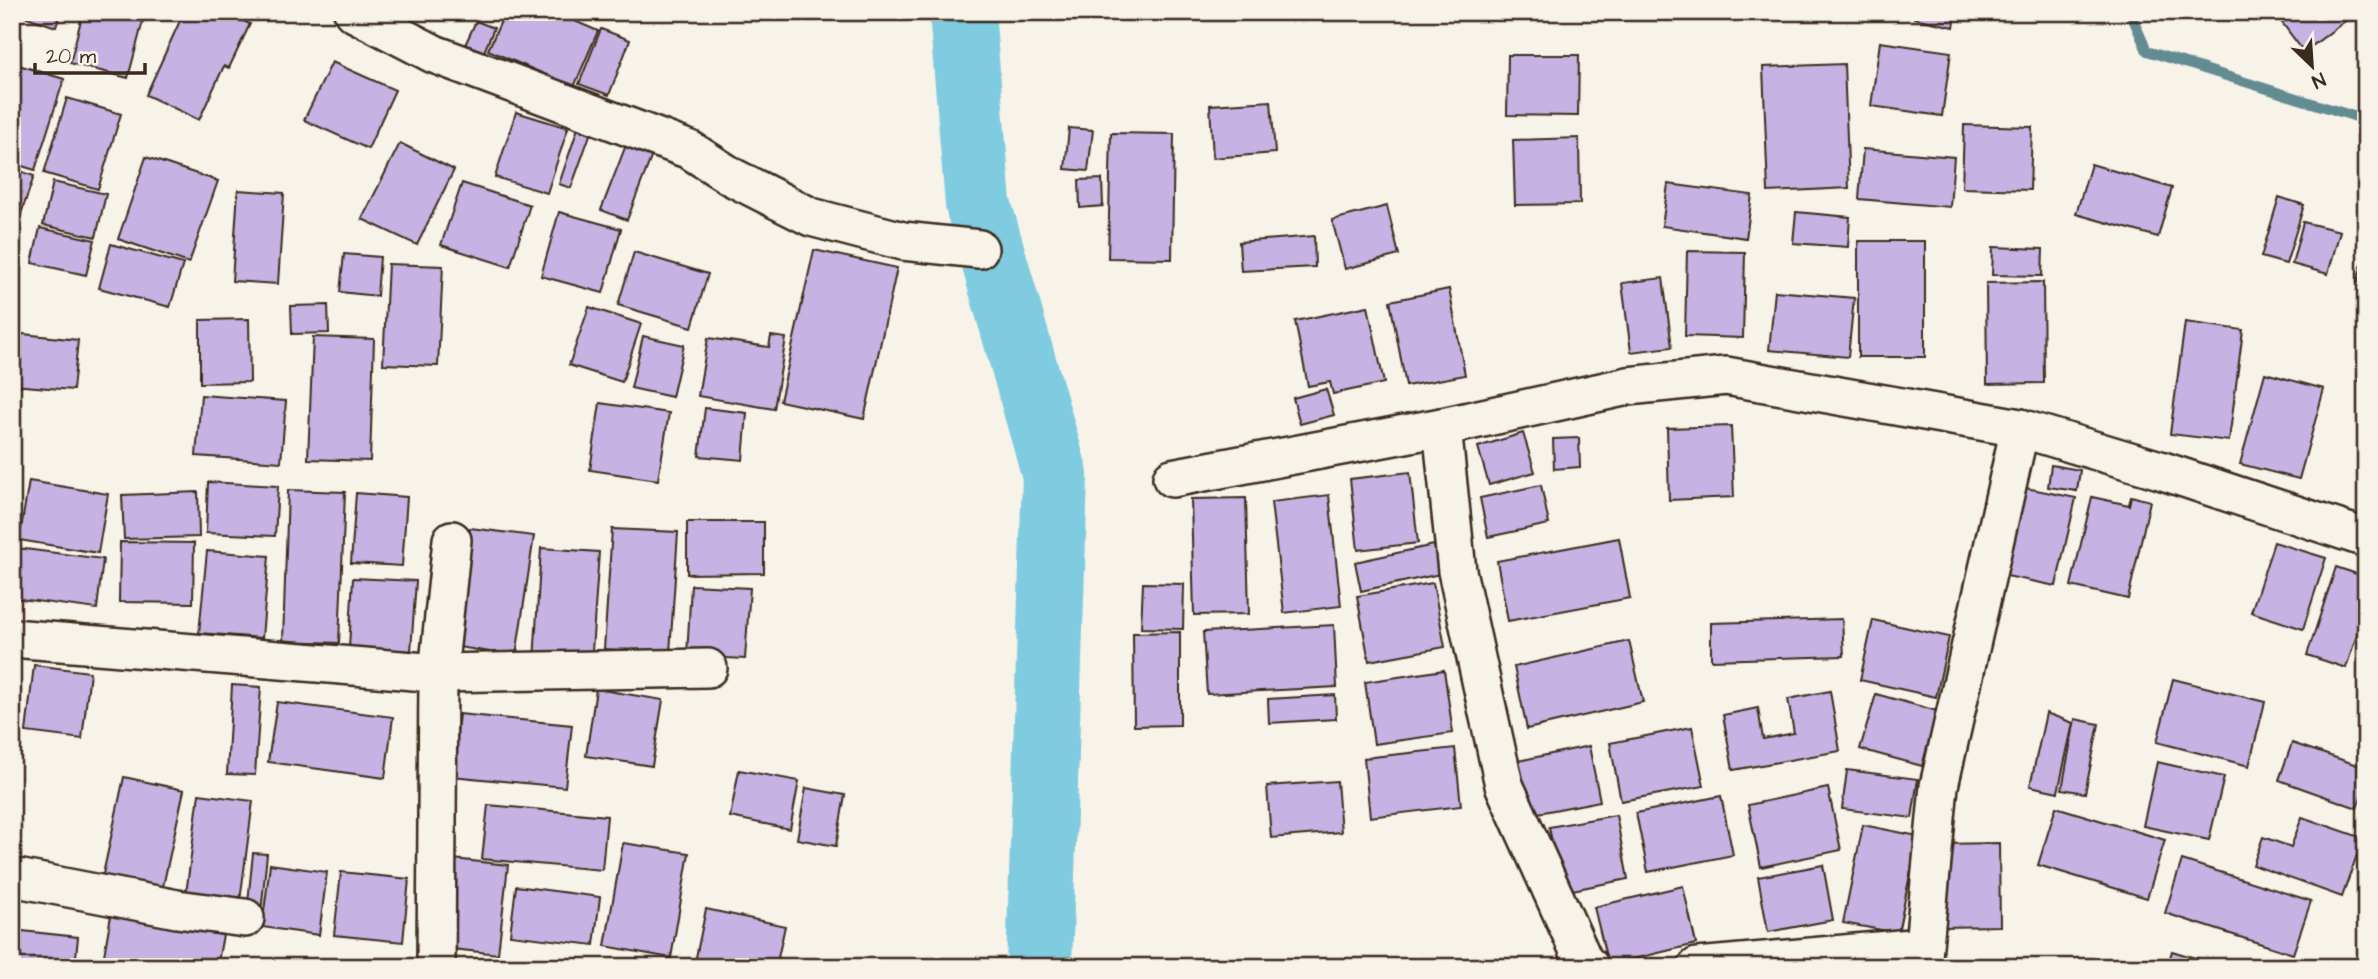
<svg xmlns="http://www.w3.org/2000/svg" width="2378" height="979" viewBox="0 0 2378 979" font-family="'Architects Daughter',sans-serif">
	<rect width="100%" height="100%" fill="#f7f3e8"/>
	<filter id="ink" filterUnits="userSpaceOnUse"><feTurbulence type="fractalNoise" baseFrequency=".0143" numOctaves="2"/><feDisplacementMap in="SourceGraphic" scale="14" xChannelSelector="R" yChannelSelector="G"/><feConvolveMatrix kernelMatrix="1 2 1 2 8 2 1 2 1" color-interpolation-filters="sRGB"/></filter>
	<g filter="url(#ink)">
		<g fill="none" stroke-linecap="round" stroke-linejoin="round">
			<polyline stroke="#648b92" stroke-width="10" points="2130,12 2147,51 2366,120"/>
			<polyline stroke="#7fcbdf" stroke-width="66" points="962,12 978,204 1055,475 1039,967"/>
		</g>
		<g fill="#c6b3e3" stroke="#3b2a1e" stroke-width="2">
			<polygon points="12,12 61,12 56,27"/>
			<polygon points="83,12 107,12 143,21 128,78 70,63"/>
			<polygon points="184,12 224,12 250,24 229,68 224,66 199,120 146,95"/>
			<polygon points="505,12 554,12 598,31 574,87 488,50"/>
			<polygon points="1915,12 1957,12 1954,27 1914,18"/>
			<polygon points="2274,12 2357,12 2304,52"/>
			<polygon points="476,21 494,28 484,52 465,45"/>
			<polygon points="601,29 630,40 609,95 579,84"/>
			<polygon points="1880,42 1951,52 1942,116 1871,106"/>
			<polygon points="1508,55 1579,55 1578,116 1507,115"/>
			<polygon points="332,62 395,90 368,149 304,120"/>
			<polygon points="12,63 64,79 35,170 12,163"/>
			<polygon points="1844,64 1849,188 1768,192 1763,67"/>
			<polygon points="67,98 121,114 98,189 44,173"/>
			<polygon points="1271,101 1275,153 1213,158 1210,105"/>
			<polygon points="516,112 568,128 547,193 495,177"/>
			<polygon points="1964,125 2032,127 2030,190 1962,188"/>
			<polygon points="578,128 591,132 571,188 559,184"/>
			<polygon points="1069,128 1093,130 1088,171 1065,169"/>
			<polygon points="1111,133 1174,134 1172,259 1108,258"/>
			<polygon points="1579,138 1580,204 1515,205 1513,140"/>
			<polygon points="400,143 454,170 417,245 362,219"/>
			<polygon points="626,145 652,155 627,220 601,210"/>
			<polygon points="1863,149 1954,157 1950,207 1859,199"/>
			<polygon points="146,157 218,181 189,263 118,239"/>
			<polygon points="2091,164 2172,188 2158,237 2076,214"/>
			<polygon points="12,168 34,176 12,240"/>
			<polygon points="1102,179 1103,206 1080,208 1079,180"/>
			<polygon points="53,182 106,194 96,237 43,225"/>
			<polygon points="462,183 530,205 510,267 441,245"/>
			<polygon points="1668,184 1752,195 1746,238 1662,226"/>
			<polygon points="238,190 284,193 278,284 232,281"/>
			<polygon points="2279,197 2304,205 2286,264 2261,257"/>
			<polygon points="1387,206 1399,255 1345,269 1332,220"/>
			<polygon points="559,212 621,229 603,293 541,276"/>
			<polygon points="1796,212 1850,217 1848,247 1793,243"/>
			<polygon points="2303,222 2340,231 2328,274 2292,264"/>
			<polygon points="40,228 95,240 86,275 32,263"/>
			<polygon points="1314,236 1315,267 1241,271 1239,242"/>
			<rect x="1858" y="241" width="67" height="116"/>
			<polygon points="111,244 183,264 170,307 99,288"/>
			<polygon points="1993,247 2043,249 2042,276 1992,275"/>
			<polygon points="814,250 897,268 864,419 780,401"/>
			<polygon points="2366,250 2366,285 2357,282"/>
			<polygon points="1687,251 1745,252 1743,338 1685,336"/>
			<polygon points="634,252 708,274 692,327 618,305"/>
			<polygon points="344,254 380,257 377,296 340,292"/>
			<polygon points="388,264 443,266 438,366 383,364"/>
			<polygon points="1663,278 1672,347 1631,352 1622,283"/>
			<polygon points="2043,282 2044,383 1987,384 1986,283"/>
			<polygon points="1449,289 1465,375 1406,386 1390,301"/>
			<polygon points="1775,291 1854,298 1848,357 1769,350"/>
			<polygon points="328,305 329,333 292,334 291,306"/>
			<polygon points="1368,306 1384,383 1333,394 1330,382 1308,386 1295,321"/>
			<polygon points="589,307 641,324 622,382 569,365"/>
			<polygon points="249,319 250,382 200,383 200,320"/>
			<polygon points="2185,322 2243,330 2229,441 2170,434"/>
			<polygon points="2366,325 2366,381 2359,381"/>
			<polygon points="14,333 78,340 73,390 12,385"/>
			<polygon points="643,336 684,345 672,397 631,388"/>
			<polygon points="771,336 786,338 774,409 698,396 708,338 769,347"/>
			<polygon points="313,337 374,339 370,461 308,459"/>
			<polygon points="2265,373 2324,389 2299,479 2240,464"/>
			<polygon points="1326,389 1334,415 1300,424 1293,398"/>
			<polygon points="201,395 286,401 281,462 196,456"/>
			<polygon points="600,403 669,413 658,480 590,470"/>
			<polygon points="705,408 747,413 743,460 699,456"/>
			<polygon points="1731,426 1734,497 1669,500 1667,428"/>
			<polygon points="1523,433 1535,472 1489,485 1478,447"/>
			<polygon points="1579,438 1580,467 1554,469 1553,439"/>
			<polygon points="2051,465 2080,470 2077,491 2048,487"/>
			<polygon points="1410,472 1418,543 1358,550 1350,479"/>
			<polygon points="29,481 108,494 98,553 19,540"/>
			<polygon points="208,482 278,486 275,536 206,533"/>
			<polygon points="1541,485 1549,524 1488,537 1480,498"/>
			<polygon points="2011,485 2076,498 2056,586 1992,573"/>
			<polygon points="288,490 345,492 339,643 283,641"/>
			<polygon points="198,492 199,537 124,539 122,495"/>
			<polygon points="356,493 407,497 402,566 351,563"/>
			<polygon points="1329,495 1341,606 1284,613 1271,502"/>
			<polygon points="2131,496 2150,501 2128,599 2071,586 2092,497 2129,505"/>
			<polygon points="1246,498 1249,614 1194,615 1191,499"/>
			<polygon points="687,522 764,522 764,573 687,574"/>
			<polygon points="470,528 534,536 516,656 452,646"/>
			<polygon points="612,529 678,532 670,653 604,649"/>
			<polygon points="1619,538 1630,598 1508,621 1497,561"/>
			<polygon points="120,542 194,543 193,603 119,602"/>
			<polygon points="2274,542 2326,558 2303,629 2251,612"/>
			<polygon points="1434,545 1440,574 1361,591 1355,562"/>
			<polygon points="17,548 103,559 97,609 12,598"/>
			<polygon points="541,548 599,552 591,665 534,661"/>
			<polygon points="207,551 269,556 262,638 199,633"/>
			<polygon points="2336,567 2366,577 2366,607 2346,668 2307,655"/>
			<polygon points="353,578 416,581 411,651 349,648"/>
			<polygon points="1143,583 1184,584 1183,629 1141,628"/>
			<polygon points="1433,583 1445,647 1369,661 1357,596"/>
			<polygon points="691,585 750,588 745,659 687,656"/>
			<polygon points="1842,619 1844,656 1711,660 1711,623"/>
			<polygon points="1873,620 1949,637 1936,697 1860,680"/>
			<polygon points="1334,625 1337,687 1207,694 1203,632"/>
			<polygon points="1180,632 1180,725 1134,726 1133,633"/>
			<polygon points="1629,641 1643,702 1527,729 1514,667"/>
			<polygon points="34,665 90,672 82,739 26,732"/>
			<polygon points="1444,670 1453,733 1374,744 1365,682"/>
			<polygon points="2173,679 2265,702 2249,766 2157,742"/>
			<polygon points="232,685 261,687 255,775 227,774"/>
			<polygon points="12,689 19,690 13,731 12,731"/>
			<polygon points="596,689 663,700 652,766 586,756"/>
			<polygon points="1830,691 1840,751 1733,770 1723,715 1758,708 1763,739 1794,733 1788,699"/>
			<polygon points="1876,694 1937,711 1922,766 1860,749"/>
			<polygon points="1335,695 1336,719 1269,723 1268,699"/>
			<polygon points="277,702 393,717 385,778 268,762"/>
			<polygon points="2046,713 2073,723 2058,792 2030,786"/>
			<polygon points="459,714 572,725 565,787 452,776"/>
			<polygon points="2075,719 2099,724 2085,793 2062,789"/>
			<polygon points="1692,727 1704,786 1621,801 1610,743"/>
			<polygon points="2292,743 2366,768 2366,783 2357,808 2279,780"/>
			<polygon points="1589,746 1600,801 1528,815 1518,761"/>
			<polygon points="1455,748 1461,806 1370,817 1364,758"/>
			<polygon points="2157,762 2224,777 2209,840 2143,826"/>
			<polygon points="739,770 799,781 790,829 730,817"/>
			<polygon points="1847,770 1918,779 1912,818 1842,809"/>
			<polygon points="124,777 184,790 162,891 102,879"/>
			<polygon points="1337,781 1341,832 1271,838 1267,786"/>
			<polygon points="806,788 845,795 836,846 797,839"/>
			<polygon points="1828,788 1841,850 1761,867 1748,805"/>
			<polygon points="199,794 253,801 239,909 185,902"/>
			<polygon points="1721,796 1733,855 1648,872 1636,813"/>
			<polygon points="488,805 607,816 602,870 482,859"/>
			<polygon points="2056,807 2165,840 2147,898 2038,865"/>
			<polygon points="1616,815 1628,879 1562,892 1549,827"/>
			<polygon points="2302,817 2363,838 2342,897 2253,865 2263,837 2291,847"/>
			<polygon points="1863,825 1918,836 1898,933 1843,923"/>
			<polygon points="623,843 689,853 671,958 605,946"/>
			<polygon points="1999,843 2000,926 1941,927 1940,844"/>
			<polygon points="253,853 267,854 260,923 246,922"/>
			<polygon points="453,859 508,865 498,954 443,948"/>
			<polygon points="2182,860 2311,901 2293,954 2165,913"/>
			<polygon points="270,864 327,872 319,935 262,927"/>
			<polygon points="1823,865 1833,920 1768,932 1758,877"/>
			<polygon points="341,872 409,879 403,942 334,935"/>
			<polygon points="516,886 600,897 594,945 510,935"/>
			<polygon points="1683,886 1696,944 1608,965 1594,907"/>
			<polygon points="706,909 785,926 776,967 694,967"/>
			<polygon points="111,915 223,935 217,967 102,967"/>
			<polygon points="13,930 78,937 75,967 12,967"/>
			<polygon points="2172,951 2225,967 2167,967"/>
			<polygon points="466,961 504,967 465,967"/>
		</g>
		<g fill="none" stroke-linecap="round" stroke-linejoin="round">
			<g stroke="#3b2a1e" stroke-width="42">
				<g id="street">
					<polyline points="353,12 434,54 690,150 732,177 811,217 903,241 979,249"/>
					<polyline points="1442,427 1457,571 1504,785 1584,962 1590,967"/>
					<polyline points="1172,478 1442,427 1628,386 1726,376 2020,428 2160,470 2366,538"/>
					<polyline points="12,638 438,673 708,668"/>
					<polyline points="12,877 177,909 245,918"/>
					<polyline points="436,967 438,673 452,540"/>
					<polyline points="1697,967 1922,947"/>
					<polyline points="1922,967 1939,786 2020,428"/>
				</g>
			</g>
			<use href="#street" stroke="#f7f3e8" stroke-width="37"/>
		</g>
	</g>
	<rect width="2378" height="979" fill="none" stroke="#f7f3e8" stroke-width="42"/>
	<rect x="21" y="21" width="2336" height="937" fill="none" stroke="#3b2a1e" stroke-width="2.5" filter="url(#ink)"/>
	<g transform="translate(2312 66) rotate(155)" stroke="#f7f3e8" stroke-width="5" paint-order="stroke">
	<path d="M0-5L12 26L0 18L-12 26Z" fill="#3b2a1e"/>
	<text y="-10" font-size="19" font-weight="bold" text-anchor="middle" fill="#3b2a1e">N</text>
	</g>
	<path d="M35 63v10h110v-10" fill="none" stroke="#3b2a1e" stroke-width="3.5"/>
	<text x="46" y="63" font-size="21" fill="#3b2a1e" stroke="#f7f3e8" stroke-width="5" paint-order="stroke">20 m</text>
</svg>
